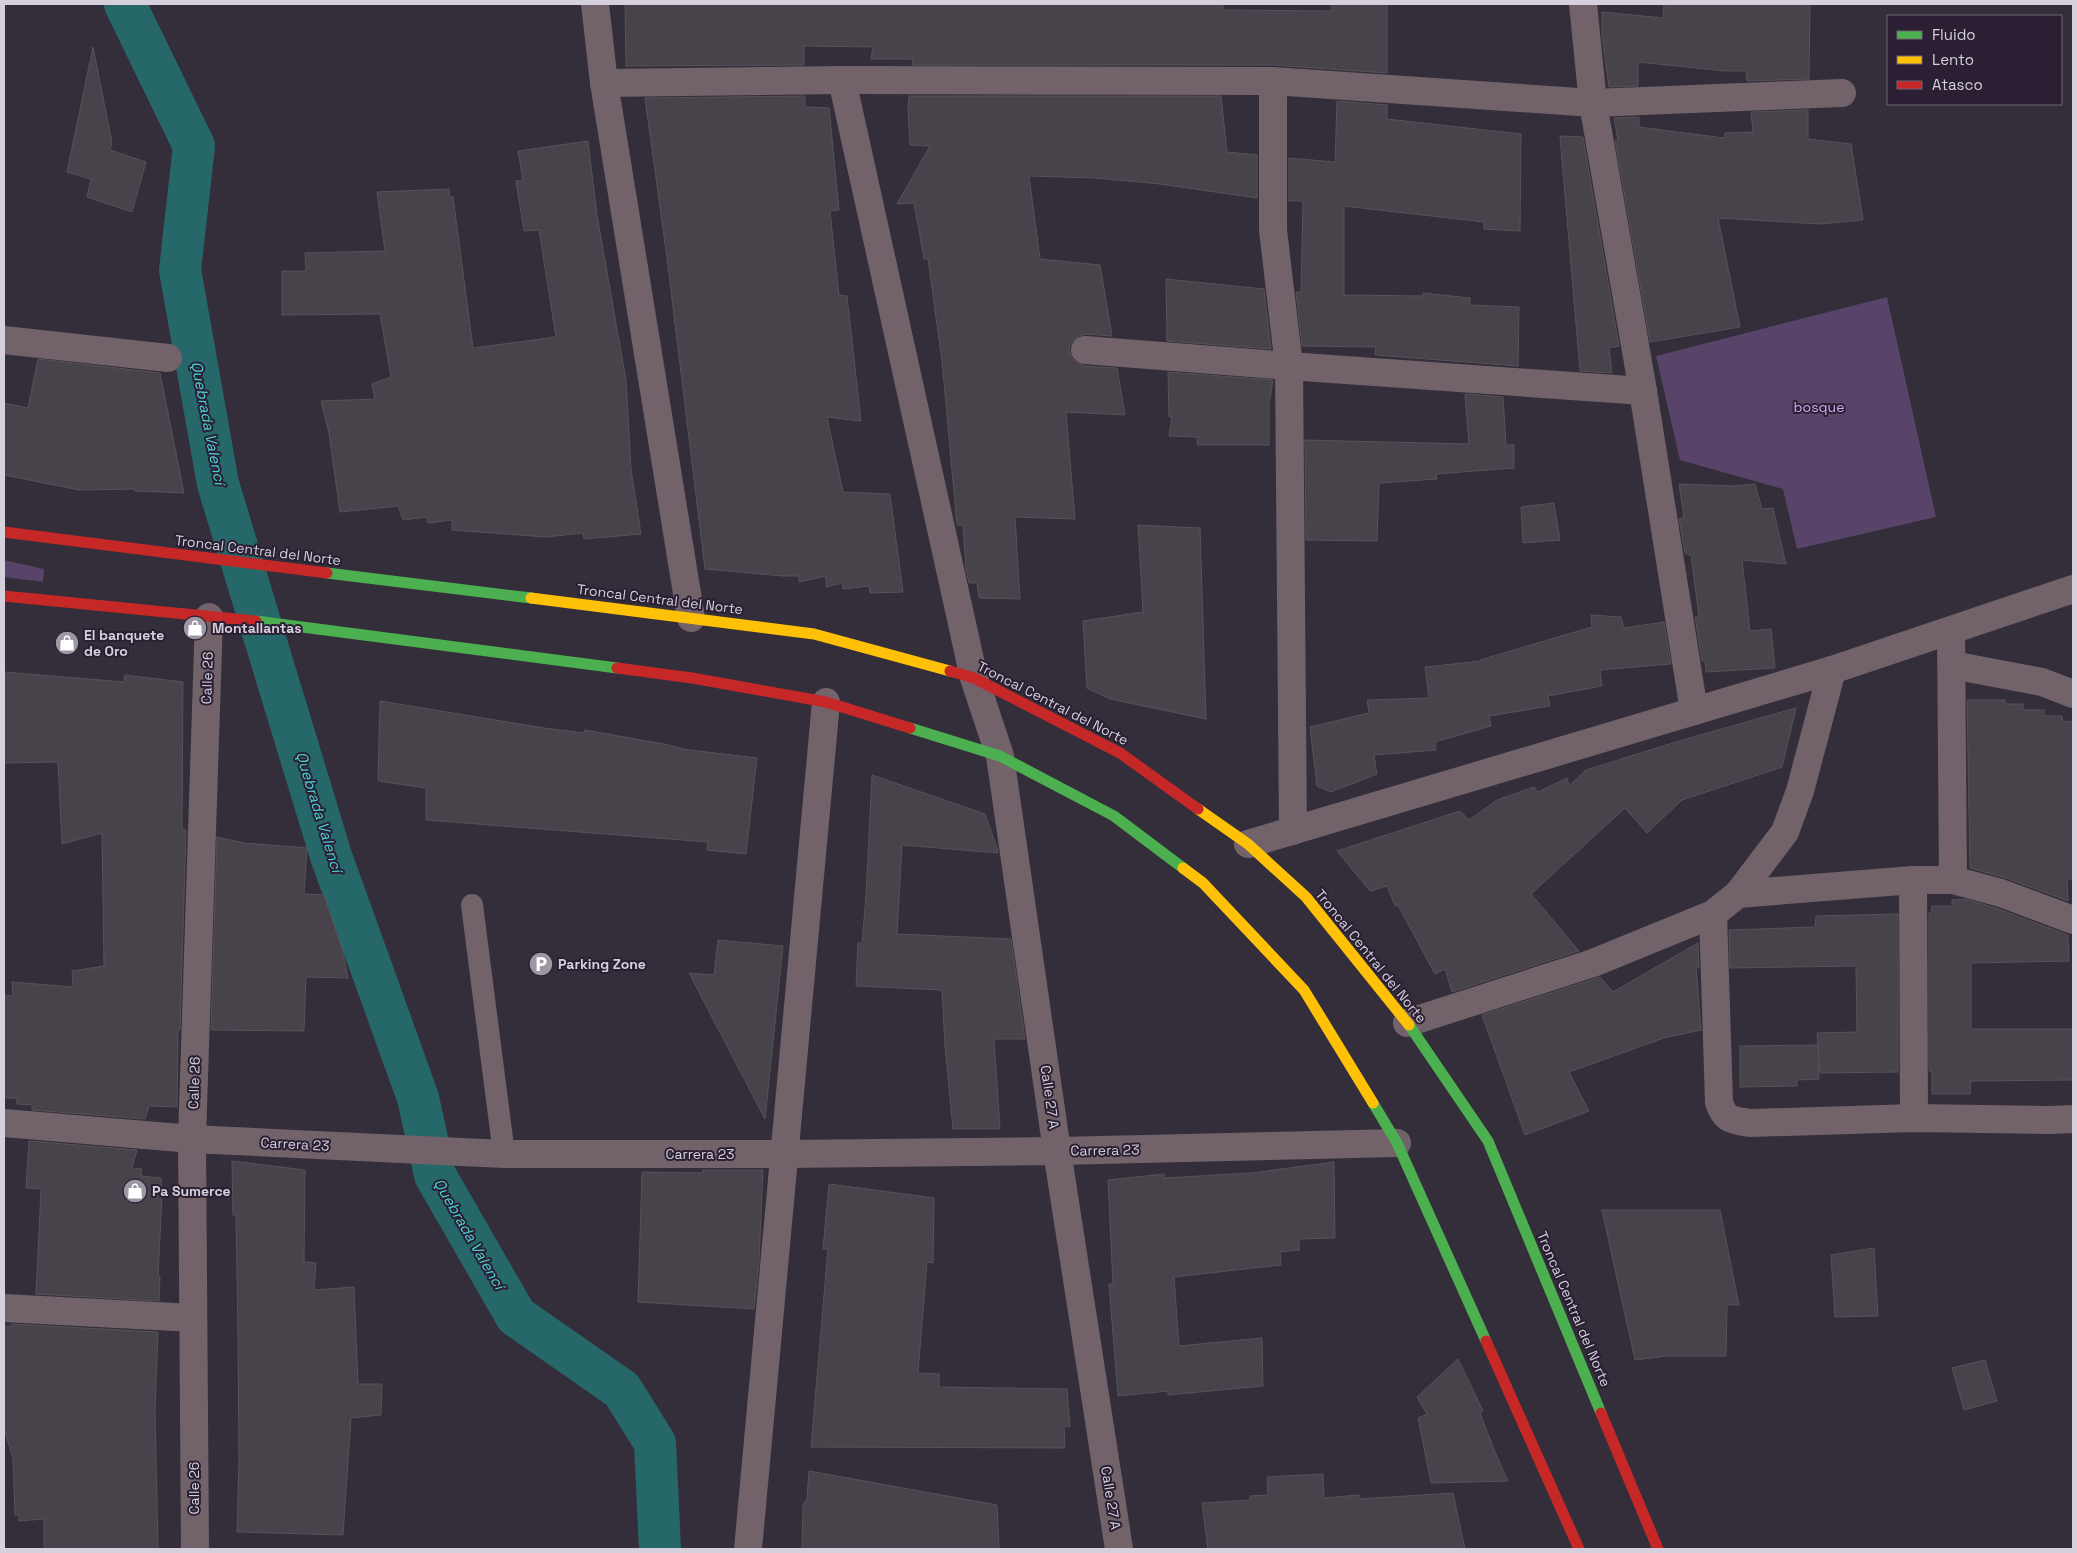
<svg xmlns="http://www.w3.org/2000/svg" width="2077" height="1553" viewBox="0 0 2077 1553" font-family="'Space Grotesk',sans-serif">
	<rect width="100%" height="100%" fill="#332e39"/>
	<g fill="#574468">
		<polygon points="1887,297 1936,517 1797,549 1783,489 1680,460 1656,356"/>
		<polygon points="4,560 44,569 43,582 4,577"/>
	</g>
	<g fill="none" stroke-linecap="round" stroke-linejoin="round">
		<polyline stroke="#26676a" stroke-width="42" points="125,4 194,146 180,270 218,484 331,856 418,1098 435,1175 516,1316 622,1390 655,1443 660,1549"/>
	</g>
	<g fill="#48424b" stroke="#57515a">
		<polygon points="625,4 1223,4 1223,10 1332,11 1332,4 1387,4 1387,73 1273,65 912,65 913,59 871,59 873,47 804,46 804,65 626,66"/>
		<polygon points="1664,4 1810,4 1809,79 1747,81 1746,71 1725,71 1638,62 1638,86 1609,87 1602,36 1602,12 1663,18"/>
		<polygon points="93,47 112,143 110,150 146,162 132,212 87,197 91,179 67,172"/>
		<polygon points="805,96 805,107 829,108 839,210 830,211 839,295 847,296 861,421 827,417 843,492 890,494 903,592 870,593 869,586 843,589 842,583 826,587 826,576 799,582 799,576 783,576 705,569 667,258 645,98"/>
		<polygon points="909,96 1221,96 1227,152 1257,155 1257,198 1160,184 1096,178 1029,176 1040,259 1100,265 1112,336 1086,334 1079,336 1072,342 1069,349 1071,357 1077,363 1084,366 1117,368 1125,415 1066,412 1075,519 1015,517 1020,599 979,598 977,583 969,583 966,569 963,525 957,525 942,361 928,259 924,259 914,203 897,204 930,146 910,145 908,109"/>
		<polygon points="1337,101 1387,105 1387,119 1521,134 1520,231 1484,229 1484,222 1344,206 1344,295 1423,296 1423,293 1470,298 1470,305 1519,307 1518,366 1375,355 1376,347 1302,346 1296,292 1301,292 1303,201 1289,201 1289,158 1335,162"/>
		<polygon points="1808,110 1808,139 1851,144 1863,220 1820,224 1718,218 1740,327 1650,342 1615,140 1618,140 1614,118 1639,117 1639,127 1724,138 1725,133 1753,132 1751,112"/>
		<polygon points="1560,136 1583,137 1619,346 1609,348 1612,373 1580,371"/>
		<polygon points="588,141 597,215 626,380 631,469 641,534 584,539 583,533 546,537 452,530 452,520 428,523 427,517 403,520 398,506 340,512 329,433 321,401 375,399 372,384 391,377 380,314 282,315 282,271 306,271 305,253 385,251 377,192 449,189 450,197 453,197 473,348 556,337 539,230 524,231 516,181 523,180 518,151"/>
		<polygon points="1166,279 1264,289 1271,349 1167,341"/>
		<polygon points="38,359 160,373 184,493 135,491 135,489 79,490 4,475 4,403 28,408"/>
		<polygon points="1168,372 1273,380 1269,404 1269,445 1197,445 1198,437 1169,436 1172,417 1169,417"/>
		<polygon points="1465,394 1503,397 1506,445 1514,445 1514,468 1436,474 1437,479 1379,483 1377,541 1306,540 1305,440 1469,444"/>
		<polygon points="1679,484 1733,486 1755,484 1762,509 1773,508 1786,564 1742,560 1750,631 1771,629 1775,668 1706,672 1705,661 1702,661 1695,617 1699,617 1691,555 1685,553 1679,519 1684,517"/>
		<polygon points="1554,503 1560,540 1523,543 1521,507"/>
		<polygon points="1138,525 1200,528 1206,719 1110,699 1087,688 1083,621 1143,612"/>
		<polygon points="1591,615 1621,617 1624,628 1664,622 1671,664 1600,670 1602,686 1548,696 1550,706 1489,716 1491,726 1435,742 1436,750 1374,755 1377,774 1331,792 1317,786 1310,727 1369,713 1367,700 1429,698 1425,667 1481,661 1480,660 1592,627"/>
		<polygon points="4,672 124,682 125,675 183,682 182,829 186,830 180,1030 178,1030 177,1107 149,1106 145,1119 32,1110 32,1105 17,1104 17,1098 4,1098 4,995 13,996 12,982 73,987 72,971 104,966 102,833 62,844 58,762 4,763"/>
		<polygon points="1967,700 2005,700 2005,704 2023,704 2023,710 2044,710 2044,716 2062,716 2063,722 2073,721 2073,879 2067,879 2068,901 2006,878 1970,868"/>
		<polygon points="380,701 544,728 584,733 585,730 669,745 682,749 757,758 746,854 707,850 708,842 426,820 426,788 378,781"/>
		<polygon points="1796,708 1782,767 1682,800 1647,833 1625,808 1531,894 1579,951 1452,992 1445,969 1435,974 1398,905 1395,906 1387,886 1370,891 1337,851 1460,811 1469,820 1497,800 1534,787 1538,792 1567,778 1569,786 1586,770 1679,741"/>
		<polygon points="872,775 985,814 997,848 998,853 902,845 897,934 1011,939 1025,1039 994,1039 1000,1129 953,1129 945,1046 942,990 856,986 858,943 862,943 866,897"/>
		<polygon points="217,837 244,843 307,848 304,894 324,895 343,952 348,978 306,977 304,1031 211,1030"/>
		<polygon points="1965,899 1996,908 2068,935 2069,961 1971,963 1971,1029 2073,1029 2073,1080 1971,1081 1970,1094 1932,1094 1932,1071 1929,1071 1929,913 1931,913 1932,906 1952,906 1952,900"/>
		<polygon points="1898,914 1898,1072 1820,1073 1818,1045 1819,1079 1797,1080 1797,1086 1740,1087 1740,1046 1818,1045 1817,1033 1857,1032 1856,966 1730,968 1729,930 1815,927 1816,916"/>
		<polygon points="718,940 783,946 765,1119 689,973 714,975"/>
		<polygon points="1698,943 1699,968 1696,968 1701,1030 1664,1038 1569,1072 1589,1111 1525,1135 1482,1015 1600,977 1613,992"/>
		<polygon points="29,1141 137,1150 132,1168 142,1169 141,1176 161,1178 162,1197 158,1276 160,1276 159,1301 36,1294 41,1189 26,1188"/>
		<polygon points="232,1161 305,1170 304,1262 316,1263 314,1290 354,1287 358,1384 382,1384 381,1415 351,1418 343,1535 237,1532 239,1460 238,1335 236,1215 233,1215"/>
		<polygon points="1334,1162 1335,1238 1299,1239 1299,1250 1280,1252 1281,1265 1174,1277 1179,1346 1262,1338 1263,1386 1168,1395 1168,1391 1118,1396 1109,1284 1113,1284 1108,1180 1164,1174 1164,1178 1251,1173"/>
		<polygon points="703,1170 763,1170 759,1261 754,1309 638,1302 642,1172 703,1173"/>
		<polygon points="829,1184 934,1198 933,1263 927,1262 918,1373 939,1374 939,1387 1067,1389 1070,1427 1064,1426 1065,1448 811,1447 828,1249 823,1249"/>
		<polygon points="1602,1210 1720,1210 1739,1305 1727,1305 1726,1356 1668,1356 1635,1360"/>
		<polygon points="1874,1248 1878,1316 1835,1317 1831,1255"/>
		<polygon points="12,1324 158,1332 155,1409 158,1549 44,1549 44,1519 19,1521 19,1515 15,1515 13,1458 4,1429 4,1326 12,1327"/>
		<polygon points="1458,1359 1483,1411 1480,1413 1495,1452 1508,1481 1431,1483 1418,1418 1427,1414 1417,1397"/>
		<polygon points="1985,1360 1997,1401 1964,1410 1952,1368"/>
		<polygon points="809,1471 997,1505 999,1549 802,1549 803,1504 807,1499"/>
		<polygon points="1323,1474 1324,1498 1359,1495 1359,1499 1453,1493 1465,1549 1208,1549 1202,1503 1250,1500 1250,1496 1268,1495 1267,1477"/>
	</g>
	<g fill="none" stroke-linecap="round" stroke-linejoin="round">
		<polyline stroke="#716369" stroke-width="22" points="472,905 504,1154"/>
		<g stroke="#716369" stroke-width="28">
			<polyline points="595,4 604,83 691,618"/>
			<polyline points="1583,4 1593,103 1643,391 1694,711"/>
			<polyline points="842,80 974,678 1000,756 1057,1151 1119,1549"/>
			<polyline points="1273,81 1273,230 1289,366 1293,831"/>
			<polyline points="604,83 842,80 1273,81 1593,103 1842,93"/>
			<polyline points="4,340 168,358"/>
			<polyline points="1085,350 1289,366 1643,391"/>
			<polyline points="1951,631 1953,880"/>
			<polyline points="1952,665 2042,682 2073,694"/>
			<polyline points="1248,844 1832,670 2073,589"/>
			<polyline points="1913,880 1914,1118"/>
			<polyline points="1738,894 1913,880 1953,880 2001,893 2073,920"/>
			<path d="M1713,914L1719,1102C1725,1121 1732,1120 1750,1123L1914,1118L2049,1120L2073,1119"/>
			<polyline points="1407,1023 1593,963 1713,914 1738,894 1785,832 1800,791 1832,670"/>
			<polyline points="4,1123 192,1139 504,1154 783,1154 1057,1151 1397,1143"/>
			<polyline points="4,1308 193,1318"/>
			<polyline points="195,1549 192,1139 209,617"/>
			<polyline points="748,1549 826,702"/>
		</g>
		<g stroke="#4caf50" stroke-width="11">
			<polyline points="327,573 531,598"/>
			<polyline points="256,621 617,668"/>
			<polyline points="910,728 1000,756 1114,816 1183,868"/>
			<polyline points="1409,1025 1488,1141 1601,1413"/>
			<polyline points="1373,1103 1397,1143 1486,1341"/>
		</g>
		<g stroke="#ffc107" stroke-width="11">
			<polyline points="531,598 814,634 950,671"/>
			<polyline points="1198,809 1248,844 1306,897 1409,1025"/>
			<polyline points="1183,868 1203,883 1304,990 1373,1103"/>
		</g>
		<g stroke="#c62828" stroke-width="11">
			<polyline points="4,532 327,573"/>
			<polyline points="4,596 256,621"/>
			<polyline points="617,668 692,678 826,702 910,728"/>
			<polyline points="950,671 974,678 1120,753 1198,809"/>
			<polyline points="1486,1341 1579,1549"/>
			<polyline points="1601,1413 1658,1549"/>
		</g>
	</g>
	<defs>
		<g id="shop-disc" transform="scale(1.25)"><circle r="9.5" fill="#9d97a4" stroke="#2a1f33"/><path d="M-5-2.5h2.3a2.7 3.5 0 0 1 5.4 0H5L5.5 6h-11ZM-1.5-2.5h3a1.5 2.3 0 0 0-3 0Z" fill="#fff"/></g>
		<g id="parking-disc" transform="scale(1.25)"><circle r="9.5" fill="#9d97a4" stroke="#2a1f33"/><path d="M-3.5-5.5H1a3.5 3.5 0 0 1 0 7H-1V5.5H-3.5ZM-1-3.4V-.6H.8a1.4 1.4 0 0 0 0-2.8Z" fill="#fff"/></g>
	</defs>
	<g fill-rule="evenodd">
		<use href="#shop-disc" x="195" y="628"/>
		<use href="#shop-disc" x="67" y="643"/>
		<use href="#parking-disc" x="541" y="964"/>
		<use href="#shop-disc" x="135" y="1191"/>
	</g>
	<g text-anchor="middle" stroke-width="4" stroke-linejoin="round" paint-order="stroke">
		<g font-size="14" fill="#d5aaf8" stroke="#2a1f33">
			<text x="1819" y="412">bosque</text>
		</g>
		<g font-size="14" fill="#d6d0dd" stroke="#2a1f33">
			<text transform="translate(258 550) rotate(7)" y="5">Troncal Central del Norte</text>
			<text transform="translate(660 599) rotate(7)" y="5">Troncal Central del Norte</text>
			<text transform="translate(207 678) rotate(-88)" y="5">Calle 26</text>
			<text transform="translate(1053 703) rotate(27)" y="5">Troncal Central del Norte</text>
			<text transform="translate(1371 956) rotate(51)" y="5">Troncal Central del Norte</text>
			<text transform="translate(194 1083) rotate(-88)" y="5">Calle 26</text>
			<text transform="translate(1050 1097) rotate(82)" y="5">Calle 27 A</text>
			<text transform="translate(295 1144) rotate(3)" y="5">Carrera 23</text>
			<text transform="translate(1105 1150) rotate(-1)" y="5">Carrera 23</text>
			<text x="700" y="1159">Carrera 23</text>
			<text transform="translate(1574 1309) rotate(67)" y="5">Troncal Central del Norte</text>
			<text transform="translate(194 1488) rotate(-90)" y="5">Calle 26</text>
			<text transform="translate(1111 1498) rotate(81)" y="5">Calle 27 A</text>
		</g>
		<g font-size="14" font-weight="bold" fill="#d6d0dd" stroke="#2a1f33" text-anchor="start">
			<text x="212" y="633">Montallantas</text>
			<text x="84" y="640">El banquete<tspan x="84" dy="16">de Oro</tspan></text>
			<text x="558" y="969">Parking Zone</text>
			<text x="152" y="1196">Pa Sumerce</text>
		</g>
		<g font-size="15" font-style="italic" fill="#4ad5d9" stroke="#2a1f33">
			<text transform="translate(208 423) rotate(79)" y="5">Quebrada Valencí</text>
			<text transform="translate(319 812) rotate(73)" y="5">Quebrada Valencí</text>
			<text transform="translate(469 1234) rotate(60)" y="5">Quebrada Valencí</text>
		</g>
	</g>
	<rect width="2077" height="1553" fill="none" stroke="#d6d0dd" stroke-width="10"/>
	<rect x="1887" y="15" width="175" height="90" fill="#2a1f33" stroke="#6f6677"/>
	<rect x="1897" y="31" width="25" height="8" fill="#4caf50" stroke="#6f6677"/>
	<text x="1932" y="40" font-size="15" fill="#d6d0dd">Fluido</text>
	<rect x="1897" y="56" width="25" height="8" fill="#ffc107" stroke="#6f6677"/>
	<text x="1932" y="65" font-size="15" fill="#d6d0dd">Lento</text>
	<rect x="1897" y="81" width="25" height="8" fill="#c62828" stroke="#6f6677"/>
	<text x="1932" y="90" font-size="15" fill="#d6d0dd">Atasco</text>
</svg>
